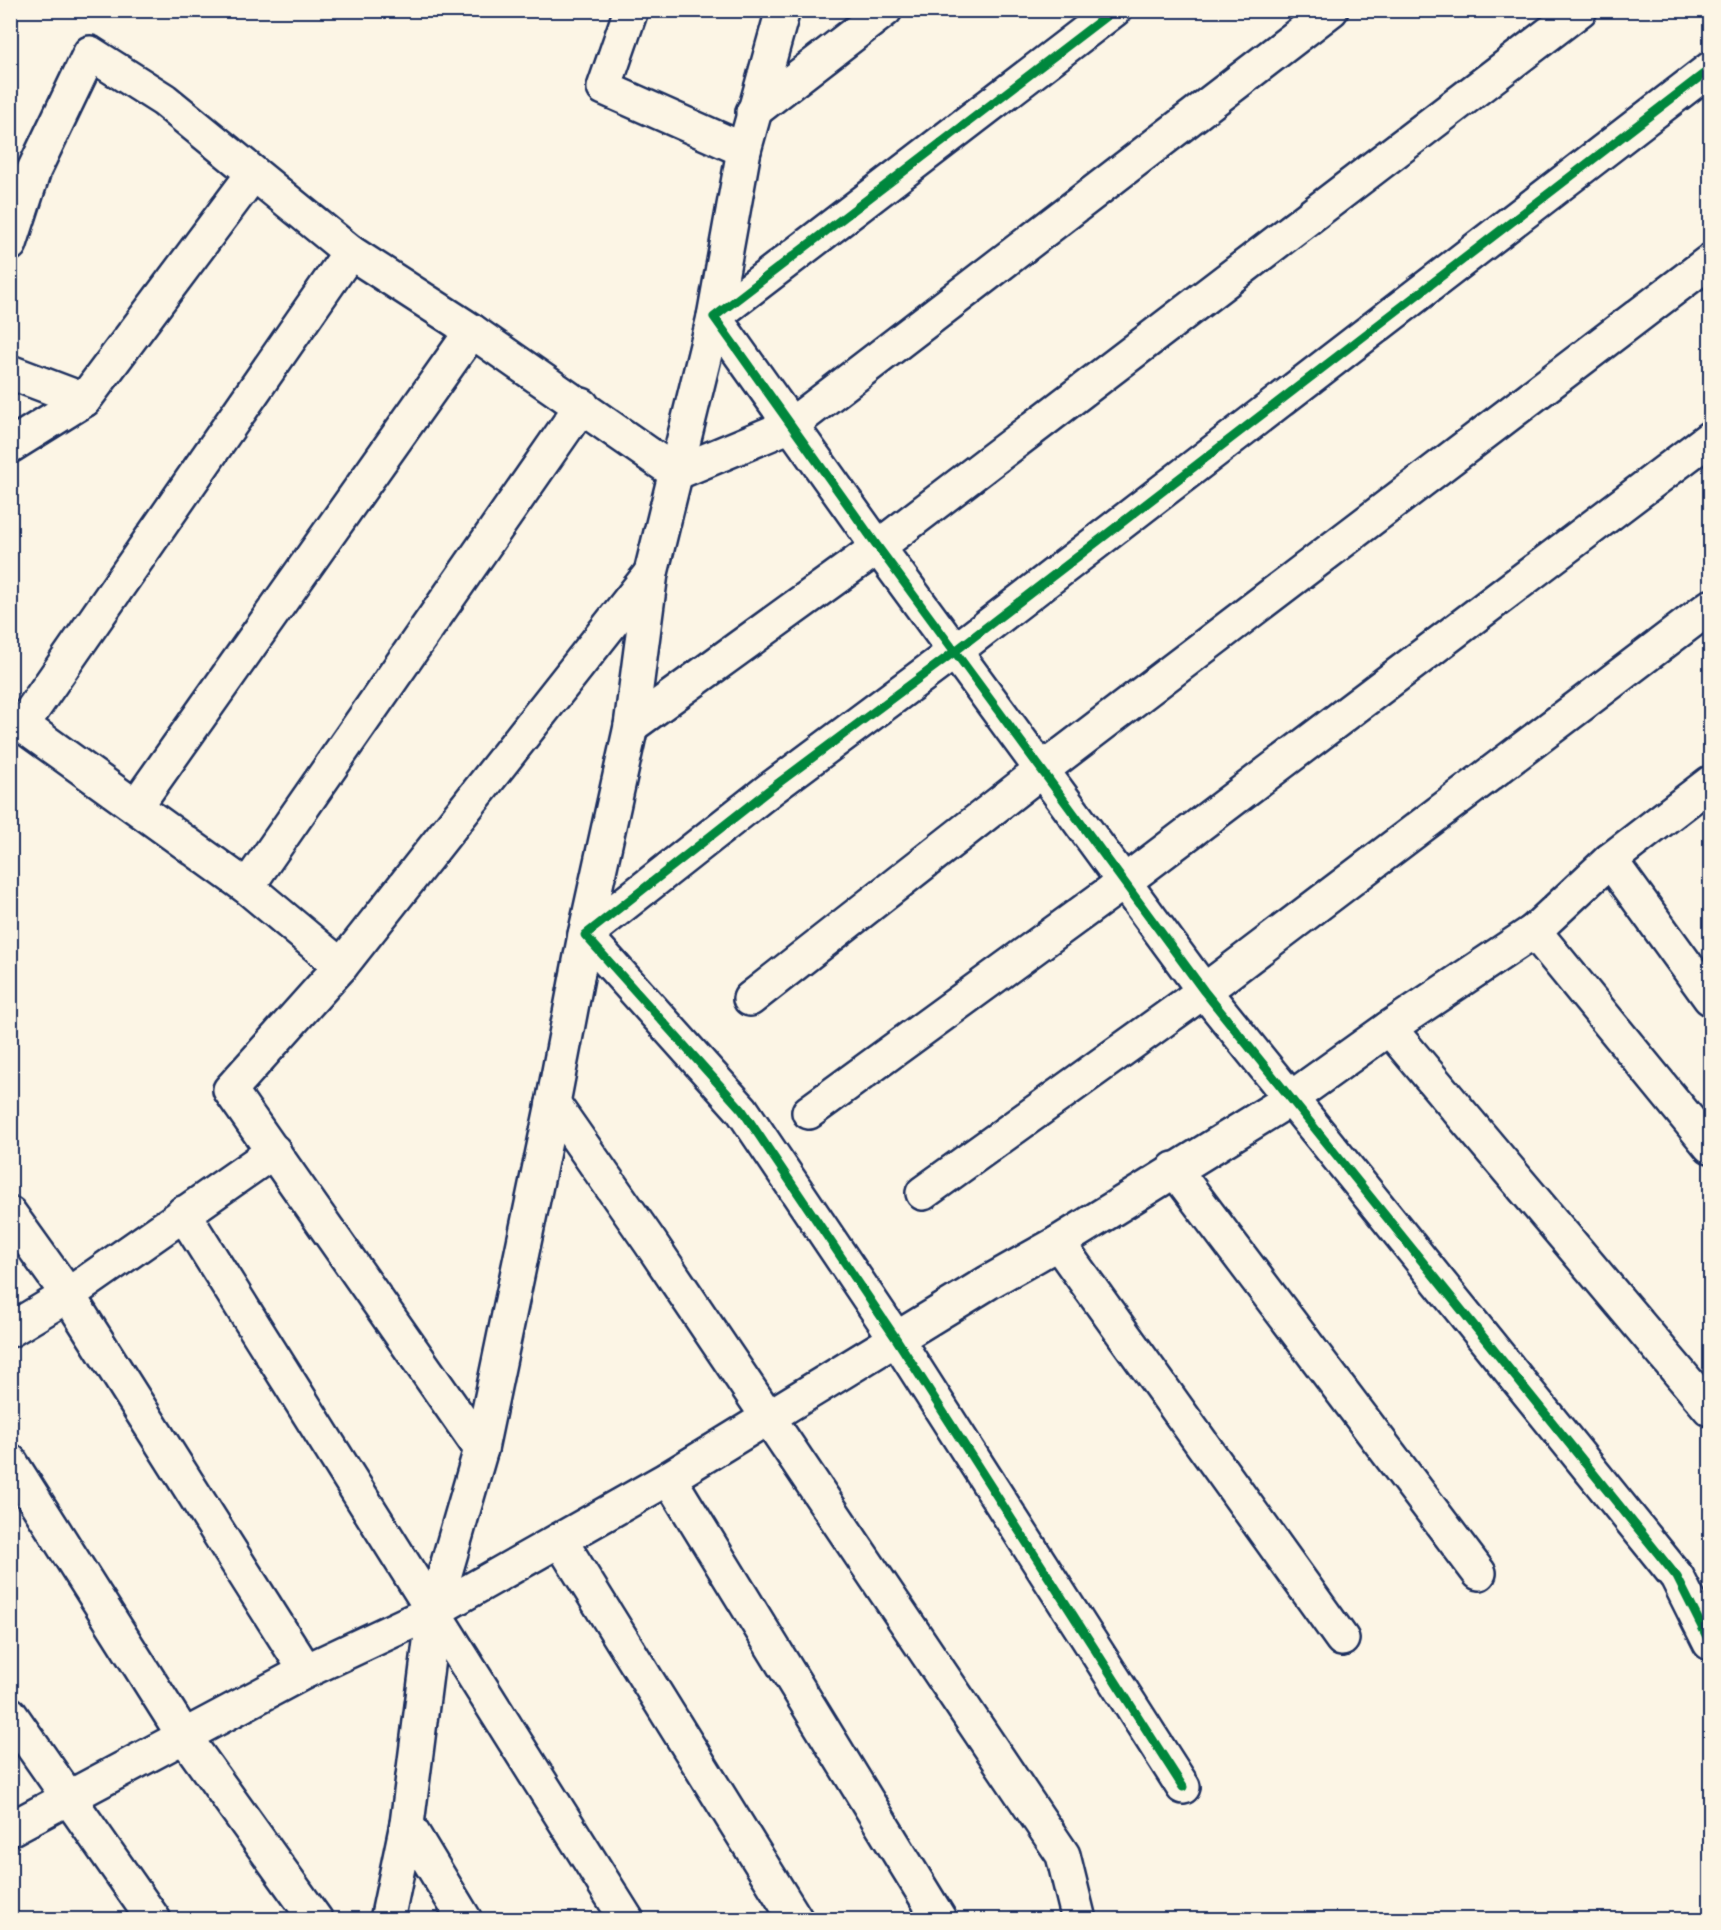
<svg xmlns="http://www.w3.org/2000/svg" width="1721" height="1930" viewBox="0 0 1721 1930" font-family="'Playpen Sans',sans-serif">
	<rect width="100%" height="100%" fill="#fcf5e5"/>
	<filter id="ink" filterUnits="userSpaceOnUse"><feTurbulence type="fractalNoise" baseFrequency=".0167" numOctaves="2"/><feDisplacementMap in="SourceGraphic" scale="12" xChannelSelector="R" yChannelSelector="G"/><feConvolveMatrix kernelMatrix="1 2 1 2 8 2 1 2 1" color-interpolation-filters="sRGB"/></filter>
	<g filter="url(#ink)">
		<g fill="none" stroke-linecap="round" stroke-linejoin="round">
			<g stroke="#1b2f5e" stroke-width="38">
				<g id="street">
					<polyline points="631,10 604,88 744,150"/>
					<polyline points="1114,10 714,317 878,547 1204,991 1677,1577 1710,1643"/>
					<polyline points="753,112 885,10"/>
					<polyline points="10,244 34,170 90,53 164,100 350,252 472,331 676,473 791,425 1331,10"/>
					<polyline points="10,372 84,400"/>
					<polyline points="10,446 84,400 253,174"/>
					<polyline points="10,721 22,725 247,887 341,966"/>
					<polyline points="22,725 350,252"/>
					<polyline points="631,726 878,547 1580,10"/>
					<polyline points="136,806 472,331"/>
					<polyline points="1610,860 1710,998"/>
					<polyline points="247,887 582,405"/>
					<polyline points="1534,931 1710,1146"/>
					<polyline points="750,999 1042,770 1710,261"/>
					<polyline points="1389,1028 1710,1409"/>
					<polyline points="553,1103 650,1242 1063,1855 1079,1920"/>
					<polyline points="809,1112 1124,882 1710,438"/>
					<polyline points="1174,1169 1479,1573"/>
					<polyline points="923,1193 1204,991 1710,607"/>
					<polyline points="183,1213 627,1920"/>
					<polyline points="10,1214 68,1295 306,1671"/>
					<polyline points="1058,1243 1342,1639"/>
					<polyline points="10,1330 68,1295 274,1151"/>
					<polyline points="481,1449 230,1090 341,966 651,573"/>
					<polyline points="10,1461 184,1736 316,1920"/>
					<polyline points="669,1478 940,1920"/>
					<polyline points="560,1540 796,1920"/>
					<polyline points="10,1714 154,1920"/>
					<polyline points="1183,1787 897,1340 742,1110 585,935 769,790 954,652 1710,69"/>
					<polyline points="407,1824 465,1920"/>
					<polyline points="10,1829 306,1671 434,1611 669,1478 989,1282 1058,1243 1290,1099 1389,1028 1534,931 1610,860 1710,783"/>
					<polyline points="387,1920 407,1824 434,1611 481,1449 553,1103 585,935 631,726 651,573 714,317 744,150 783,10"/>
				</g>
			</g>
			<use href="#street" stroke="#fcf5e5" stroke-width="33"/>
			<g stroke="#fcf5e5" stroke-width="13">
				<g id="cycleway">
					<polyline points="1114,10 714,317 878,547 1204,991 1677,1577 1710,1643"/>
					<polyline points="1183,1787 897,1340 742,1110 585,935 769,790 954,652 1710,69"/>
				</g>
			</g>
			<use href="#cycleway" stroke="#00873e" stroke-width="9"/>
		</g>
	</g>
	<rect width="1721" height="1930" fill="none" stroke="#fcf5e5" stroke-width="36"/>
	<rect x="18" y="18" width="1685" height="1894" fill="none" stroke="#1b2f5e" stroke-width="2" filter="url(#ink)"/>
</svg>
